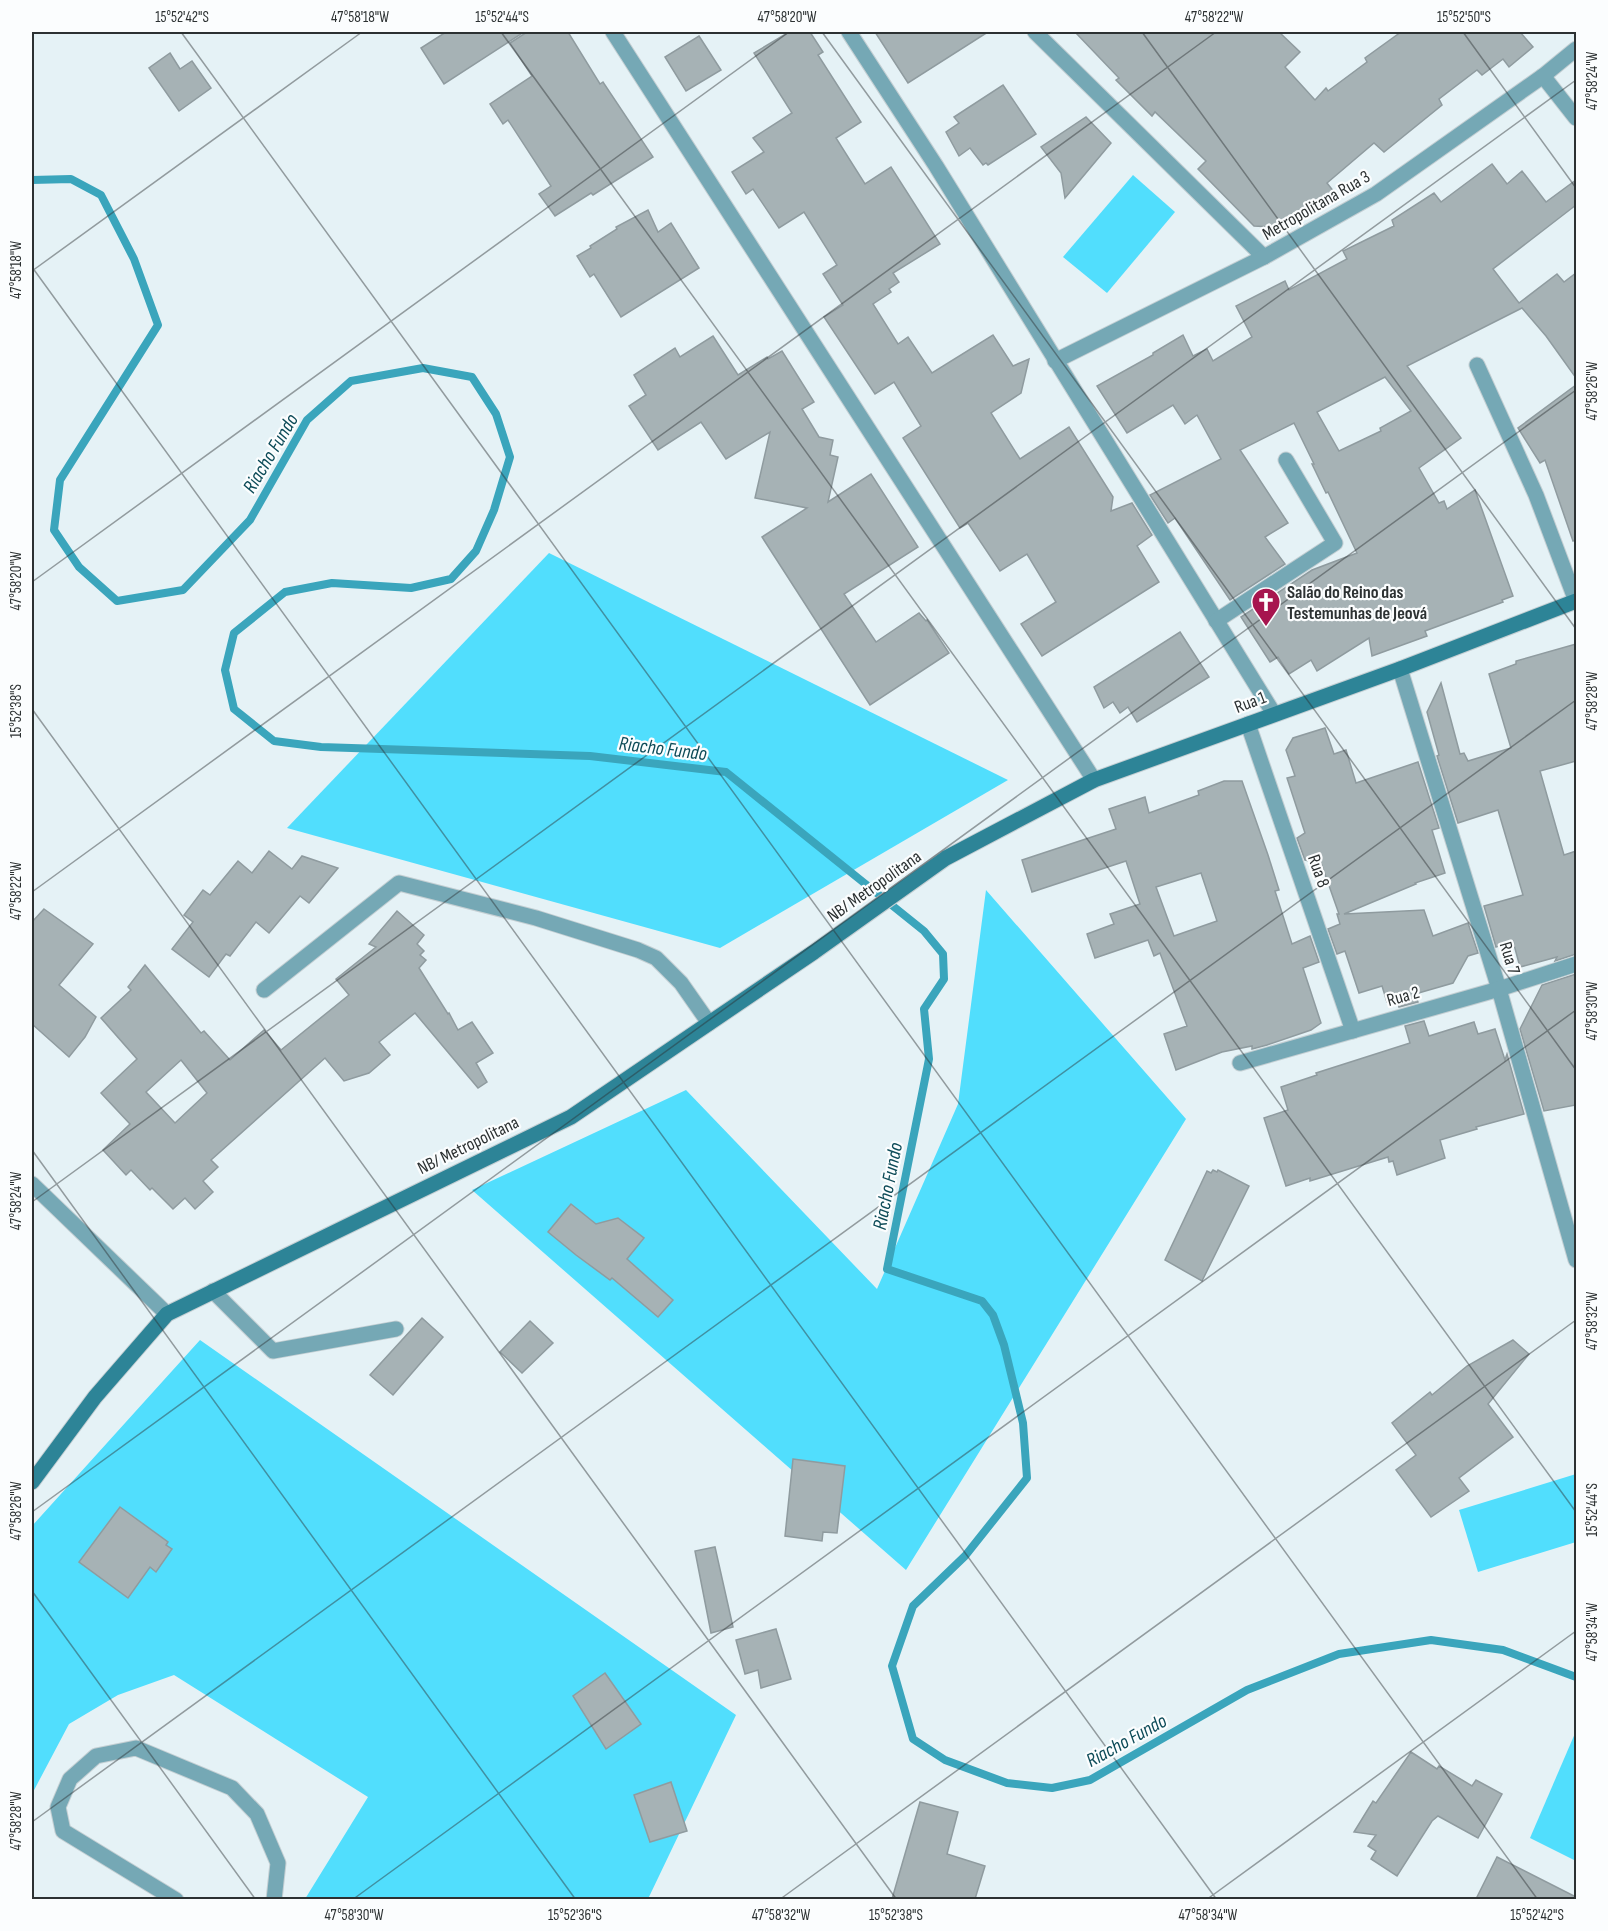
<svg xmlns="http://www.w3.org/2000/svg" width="1608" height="1931" viewBox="0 0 1608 1931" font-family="'Sofia Sans Condensed',sans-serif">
	<rect width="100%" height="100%" fill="#e5f2f6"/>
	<g fill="#51defd">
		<polygon points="1133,175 1175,212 1107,293 1063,257"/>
		<polygon points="549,553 1008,780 720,948 287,828"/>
		<polygon points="986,890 1186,1119 906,1570 472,1190 686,1090 877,1289 958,1104"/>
		<polygon points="200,1340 736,1715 648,1899 305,1899 368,1797 174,1675 118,1695 69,1724 32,1794 32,1526"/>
		<polygon points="1576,1474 1576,1542 1478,1572 1459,1510"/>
		<polygon points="1576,1731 1576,1861 1530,1838"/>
	</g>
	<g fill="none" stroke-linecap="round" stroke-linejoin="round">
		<polyline stroke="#3aa5bc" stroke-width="8" points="32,180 71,179 101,195 134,259 158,325 60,480 54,530 79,567 117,601 183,590 250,520 307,420 351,381 423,368 472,377 496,414 510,457 494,510 476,551 451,579 411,588 332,583 285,592 234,633 225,670 234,709 274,741 321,747 590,756 726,772 924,931 943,954 944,979 924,1009 929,1059 887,1269 982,1301 993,1315 1004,1345 1023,1423 1027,1478 965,1556 913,1606 892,1666 913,1739 945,1760 1007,1783 1052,1788 1090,1780 1247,1690 1339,1654 1431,1640 1503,1650 1576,1677"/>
	</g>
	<g fill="#a6b2b5" stroke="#8f9b9f" stroke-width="1.5" fill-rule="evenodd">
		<polygon points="446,32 524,32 444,84 421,48"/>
		<polygon points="527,32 568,32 600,84 603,82 653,157 593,195 591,193 555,216 539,194 551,186 508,120 503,124 490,104 532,76 510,43"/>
		<polygon points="789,32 810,32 823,52 818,55 861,122 836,138 865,184 891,167 940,244 893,273 899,282 889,289 891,292 873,304 898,344 908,337 932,373 993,335 1013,366 1029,359 1021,393 991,413 1020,459 1069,427 1113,497 1111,511 1132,503 1152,535 1137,546 1159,582 1042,656 1021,624 1056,602 1027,554 1000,571 968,523 960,528 903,438 921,426 894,382 875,394 824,317 843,305 823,274 837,265 804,212 779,228 753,189 746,194 732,172 764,152 753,138 792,113 754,53"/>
		<polygon points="875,32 988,32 908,83"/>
		<polygon points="1075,32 1279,32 1300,52 1285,67 1315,100 1326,88 1328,91 1367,62 1365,58 1401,32 1520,32 1533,47 1509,67 1503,59 1482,75 1477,70 1439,99 1442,105 1384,152 1374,143 1327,183 1335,193 1289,228 1254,226 1198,169 1206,161 1155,112 1152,116 1116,80 1119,78"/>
		<polygon points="699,36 721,70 686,91 665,57"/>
		<polygon points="170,53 180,69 192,61 211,88 179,111 149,68"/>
		<polygon points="1003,85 1036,134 988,165 986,163 983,165 970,148 959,156 946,132 959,123 954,117"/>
		<polygon points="1086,117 1111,143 1065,198 1061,173 1041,147"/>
		<path d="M1492,164L1507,184L1522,171L1546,202L1576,180V205L1493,269L1519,303L1557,274L1564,282L1576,273V378L1546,336L1522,308L1407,366L1461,438L1419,468L1439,503L1444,501L1447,509L1475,490L1513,596L1502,600L1503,602L1425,631L1427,636L1372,656L1369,638L1317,671L1311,660L1289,674L1278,657L1270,662L1241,617L1312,570L1357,553L1328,492L1326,493L1312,464H1314L1294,423L1240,450L1288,523L1265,537L1285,564L1230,600L1175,518L1168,523L1150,495L1221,459L1197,415L1185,424L1173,405L1127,433L1097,386L1153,355V353L1183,335L1193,356L1207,349L1213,361L1252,337L1236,306L1285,281L1289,290L1347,259L1343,251L1394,226L1392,220L1434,193L1441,202ZM1385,377L1411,411L1380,428L1381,431L1339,451L1317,412Z"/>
		<polygon points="648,210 658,232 671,223 699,268 621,317 594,274 590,277 577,256 591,248 590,246 617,229 616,227"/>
		<polygon points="713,336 738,375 767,357 768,359 782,351 814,402 802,409 819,437 833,440 830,455 838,457 828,502 871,474 918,547 844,594 876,642 919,613 926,621 927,620 949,653 870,705 762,537 807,508 755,498 770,432 726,459 701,422 658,450 629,406 646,395 634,375 675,348 680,357"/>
		<polygon points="1576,385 1576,540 1573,541 1545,460 1540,463 1518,428"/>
		<polygon points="1180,632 1209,677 1137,722 1128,707 1120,713 1113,702 1104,708 1094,687"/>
		<polygon points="1576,644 1576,761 1540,771 1564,855 1576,851 1576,954 1555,961 1557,957 1520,967 1513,941 1496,947 1484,906 1523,895 1498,810 1458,823 1437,756 1439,755 1427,712 1441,683 1460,754 1464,753 1468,761 1511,748 1489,674 1516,664 1516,661"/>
		<polygon points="1325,728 1334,754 1346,750 1356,783 1418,762 1439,828 1432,830 1445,873 1415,883 1416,884 1344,914 1424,910 1433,936 1468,923 1478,953 1468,956 1453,983 1415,994 1418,1002 1399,1007 1397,999 1387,1002 1382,986 1359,993 1345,951 1337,954 1328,929 1340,924 1337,914 1339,914 1321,863 1305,860 1297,838 1305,833 1287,778 1295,776 1286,750 1293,738"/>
		<path d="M1224,781H1242L1268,855L1279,890L1275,891L1292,944L1310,936L1319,962L1303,968L1321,1023L1311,1030L1267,1045L1252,1049V1046L1222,1052L1176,1070L1164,1034L1187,1026L1160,953L1154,956L1148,940L1095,958L1087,934L1114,924L1110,914L1140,904L1126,861L1032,892L1022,860L1116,829L1109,809L1145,797L1149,813L1199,795L1198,791ZM1201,873L1217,921L1174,936L1156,887Z"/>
		<polygon points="269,851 292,869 302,856 338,868 309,903 300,896 269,933 256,922 230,956 226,954 209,977 172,949 193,922 184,915 203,890 210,895 238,861 252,873"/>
		<polygon points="44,909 93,944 59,985 96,1017 85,1037 69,1057 32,1024 32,922"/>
		<path d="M397,911L424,935L417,944L424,951L420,955L426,960L419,968L448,1014L449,1013L458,1030L472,1022L493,1053L476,1063L487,1082L478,1088L415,1013L379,1042L390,1055L369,1073L344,1081L325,1058L211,1160L218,1167L203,1181L213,1192L195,1209L185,1198L173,1209L152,1188L150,1190L131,1170L126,1175L103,1150L130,1124L101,1093L137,1059L101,1018L131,990L128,987L145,965L201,1033L204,1031L230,1060L264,1030L281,1050L349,995L336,979L376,947L369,944ZM181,1060L207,1093L175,1123L146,1092Z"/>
		<polygon points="1576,974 1576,1105 1544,1111 1520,1029 1542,985"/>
		<polygon points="1424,1021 1429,1036 1474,1022 1478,1034 1495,1029 1505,1060 1507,1054 1524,1114 1476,1127 1477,1129 1440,1140 1445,1158 1397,1175 1393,1161 1389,1162 1388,1157 1310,1181 1310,1178 1286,1186 1264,1118 1288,1110 1281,1087 1317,1075 1316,1073 1410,1043 1405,1026"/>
		<polygon points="1213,1170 1217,1172 1218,1170 1249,1186 1202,1281 1165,1260 1207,1171 1211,1173"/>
		<polygon points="571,1204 596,1224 618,1218 644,1238 627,1259 673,1300 658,1317 612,1278 610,1280 576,1255 548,1232"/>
		<polygon points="422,1318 443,1337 393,1395 370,1375"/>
		<polygon points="530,1321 553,1343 522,1373 500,1352"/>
		<polygon points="1513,1340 1529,1354 1488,1404 1513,1437 1459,1478 1469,1491 1431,1517 1396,1470 1416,1455 1392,1423 1430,1392 1432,1395 1467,1366"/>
		<polygon points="793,1459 845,1466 837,1533 823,1532 822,1541 785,1536"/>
		<polygon points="120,1507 168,1542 166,1545 172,1549 156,1572 150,1567 128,1598 79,1562"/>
		<polygon points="715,1547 733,1627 711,1633 695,1551"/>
		<polygon points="776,1629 791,1679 761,1688 758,1670 745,1674 736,1640"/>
		<polygon points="605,1673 641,1724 606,1749 573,1696"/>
		<polygon points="1411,1752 1437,1769 1439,1766 1472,1786 1476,1780 1502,1794 1478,1838 1438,1816 1432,1821 1397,1876 1371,1859 1376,1851 1368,1846 1376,1835 1354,1832 1373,1801 1376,1803"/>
		<polygon points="671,1782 687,1831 650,1842 634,1795"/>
		<polygon points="920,1802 958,1812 947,1854 985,1866 975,1899 892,1899"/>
		<polygon points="1497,1857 1576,1897 1576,1899 1476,1899"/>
	</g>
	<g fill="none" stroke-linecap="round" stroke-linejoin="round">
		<g stroke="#c4cfd3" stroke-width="17">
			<g id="lane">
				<polyline points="1477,365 1536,495 1576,601"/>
				<polyline points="264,990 399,883 536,918 638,950 656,958 681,983 709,1023"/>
				<polyline points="213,1291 273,1351 396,1329"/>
				<polyline points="176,1900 63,1831 58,1807 70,1779 96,1756 136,1748 232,1788 257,1814 278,1863 274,1900"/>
			</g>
		</g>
		<g stroke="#c4cfd3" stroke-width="17">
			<g id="street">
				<polyline points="613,32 1094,780"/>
				<polyline points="849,32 936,166 1274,714"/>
				<polyline points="1035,32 1264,257"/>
				<polyline points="1543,76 1576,118"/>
				<polyline points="1055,361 1264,257 1376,194 1543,76 1576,49"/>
				<polyline points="1216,621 1335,543 1286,460"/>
				<polyline points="1400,669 1499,989 1576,1260"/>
				<polyline points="1248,724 1353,1031"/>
				<polyline points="1240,1063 1499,989 1576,964"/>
				<polyline points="32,1184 167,1314"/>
			</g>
		</g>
		<g stroke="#c4cfd3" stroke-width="17">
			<polyline id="secondary" points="32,1482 95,1397 167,1314 571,1117 814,952 946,858 1094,780 1400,669 1576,601"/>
		</g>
		<use href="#lane" stroke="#75a8b5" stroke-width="15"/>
		<use href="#street" stroke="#75a8b5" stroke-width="15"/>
		<use href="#secondary" stroke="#2d8497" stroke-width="15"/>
	</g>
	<path fill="none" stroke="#2c3132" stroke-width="1.5" stroke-opacity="0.45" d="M181,32L1538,1900M501,32L1576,1512M822,32L1576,1070M1142,32L1576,629M1463,32L1576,188M32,267L1217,1900M32,271L362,32M32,582L789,32M32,709L897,1900M32,892L1216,32M32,1150L576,1900M32,1202L1576,80M32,1512L1576,390M32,1591L256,1900M32,1822L1576,700M352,1900L1576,1010M779,1900L1576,1320M1206,1900L1576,1631"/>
	<defs>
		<g id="church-pin" transform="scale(1.5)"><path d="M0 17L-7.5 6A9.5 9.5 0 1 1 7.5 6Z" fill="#a7154f" stroke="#fbfdfe"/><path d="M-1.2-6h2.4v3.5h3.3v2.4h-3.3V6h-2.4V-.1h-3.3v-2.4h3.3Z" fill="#fff"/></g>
	</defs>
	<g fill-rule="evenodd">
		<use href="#church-pin" x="1266" y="602"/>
	</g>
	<g text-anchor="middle" stroke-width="4.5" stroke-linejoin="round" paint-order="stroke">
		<g font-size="18" fill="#2c3132" stroke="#fbfdfe">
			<text transform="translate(1316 205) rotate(-30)" y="6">Metropolitana Rua 3</text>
			<text transform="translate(1250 702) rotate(-21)" y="6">Rua 1</text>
			<text transform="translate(1319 871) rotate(71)" y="6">Rua 8</text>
			<text transform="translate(874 886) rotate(-35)" y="6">NB/ Metropolitana</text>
			<text transform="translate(1510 958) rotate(73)" y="6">Rua 7</text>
			<text transform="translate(1403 996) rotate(-16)" y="6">Rua 2</text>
			<text transform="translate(468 1145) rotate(-26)" y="6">NB/ Metropolitana</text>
		</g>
		<g font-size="18" font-weight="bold" fill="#2c3132" stroke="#fbfdfe" text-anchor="start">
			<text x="1287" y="598">Salão do Reino das<tspan x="1287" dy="21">Testemunhas de Jeová</tspan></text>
		</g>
		<g font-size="20" font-style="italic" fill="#0d4b58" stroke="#fbfdfe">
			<text transform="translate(270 453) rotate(-59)" y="7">Riacho Fundo</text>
			<text transform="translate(663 748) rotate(7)" y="7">Riacho Fundo</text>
			<text transform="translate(887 1186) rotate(-79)" y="7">Riacho Fundo</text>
			<text transform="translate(1126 1740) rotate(-29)" y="7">Riacho Fundo</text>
		</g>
	</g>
	<rect width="1608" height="1931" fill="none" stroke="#fbfdfe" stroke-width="66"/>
	<rect x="33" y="33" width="1542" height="1865" fill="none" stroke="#2c3132" stroke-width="2"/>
	<g font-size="15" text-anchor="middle" fill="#2c3132">
		<text x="182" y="22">15°52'42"S</text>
		<text x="360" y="22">47°58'18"W</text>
		<text x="502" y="22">15°52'44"S</text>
		<text x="787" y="22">47°58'20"W</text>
		<text x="1214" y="22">47°58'22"W</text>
		<text x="1464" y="22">15°52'50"S</text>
		<text transform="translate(1592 81) rotate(-90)" y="5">47°58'24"W</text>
		<text transform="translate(16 270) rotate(-90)" y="5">47°58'18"W</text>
		<text transform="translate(1592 391) rotate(-90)" y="5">47°58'26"W</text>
		<text transform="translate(16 581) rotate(-90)" y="5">47°58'20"W</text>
		<text transform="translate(1592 701) rotate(-90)" y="5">47°58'28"W</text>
		<text transform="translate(16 711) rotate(-90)" y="5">15°52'38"S</text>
		<text transform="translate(16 891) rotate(-90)" y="5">47°58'22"W</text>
		<text transform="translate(1592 1011) rotate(-90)" y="5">47°58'30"W</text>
		<text transform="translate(16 1201) rotate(-90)" y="5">47°58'24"W</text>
		<text transform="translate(1592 1321) rotate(-90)" y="5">47°58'32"W</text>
		<text transform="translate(1592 1510) rotate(-90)" y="5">15°52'44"S</text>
		<text transform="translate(16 1511) rotate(-90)" y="5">47°58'26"W</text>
		<text transform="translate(1592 1632) rotate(-90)" y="5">47°58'34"W</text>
		<text transform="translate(16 1821) rotate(-90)" y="5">47°58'28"W</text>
		<text x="354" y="1920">47°58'30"W</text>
		<text x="575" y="1920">15°52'36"S</text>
		<text x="781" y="1920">47°58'32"W</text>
		<text x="896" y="1920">15°52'38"S</text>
		<text x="1208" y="1920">47°58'34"W</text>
		<text x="1537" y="1920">15°52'42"S</text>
	</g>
</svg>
